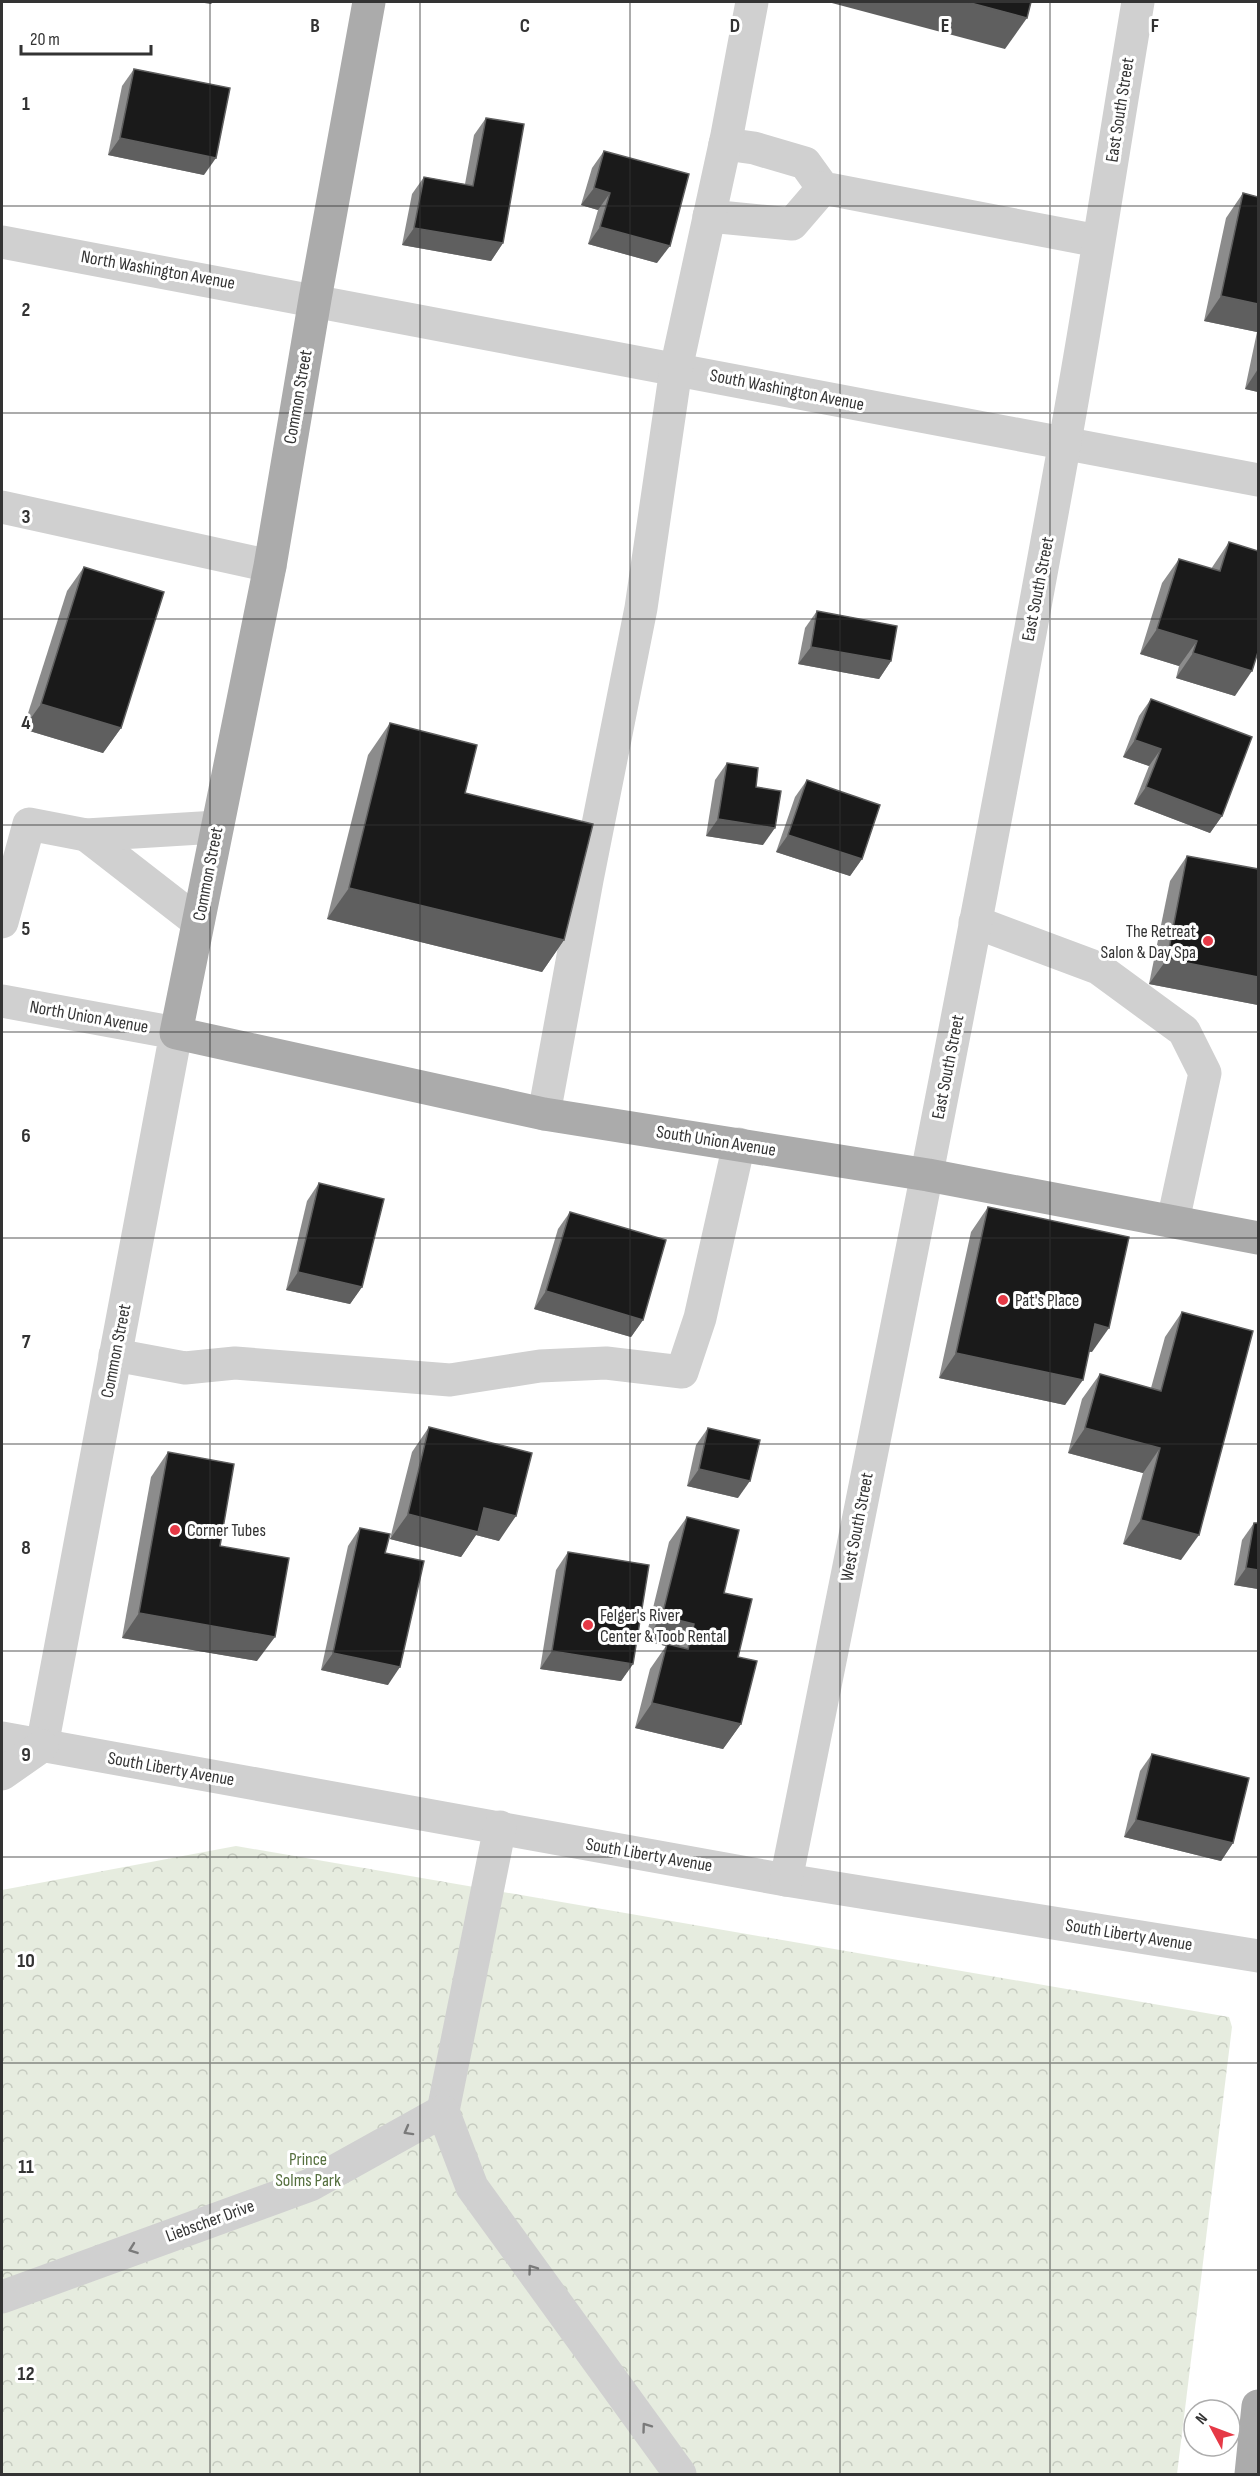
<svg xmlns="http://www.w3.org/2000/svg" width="1260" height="2476" viewBox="0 0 1260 2476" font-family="'Sofia Sans Condensed',sans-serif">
  <defs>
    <pattern id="forest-crowns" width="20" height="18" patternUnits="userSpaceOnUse" patternTransform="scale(1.5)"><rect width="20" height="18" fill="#e6ecdf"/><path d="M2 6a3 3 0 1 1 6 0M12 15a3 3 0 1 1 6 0" fill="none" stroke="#c6cbc0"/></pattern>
  </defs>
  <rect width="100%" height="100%" fill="#fff"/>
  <path fill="url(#forest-crowns)" d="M236,1846L1229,2017L1232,2027L1177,2474H2V1890Z"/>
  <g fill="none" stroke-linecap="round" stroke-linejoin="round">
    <g stroke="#d0d0d0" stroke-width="33">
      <path d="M725,144L754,148L805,163L823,188L1098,241"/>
      <path d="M709,216L792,224L823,188"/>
      <path d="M2,242L1258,480"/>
      <path d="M2,507L270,566"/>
      <path d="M86,835L198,922"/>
      <path d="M2,922L29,824L86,835L217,827"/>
      <path d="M975,922L1098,968L1184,1031L1205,1073L1173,1221"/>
      <path d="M2,1001L176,1033L42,1746"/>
      <path d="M544,1114L587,880L641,608L676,369L727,135L752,2"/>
      <path d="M115,1355L185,1368L235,1363L450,1380L540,1366L606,1363L682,1372L700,1318L739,1144"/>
      <path d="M2,1738L786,1880L1258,1956"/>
      <path d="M2,1774L42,1746"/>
      <path d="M786,1880C882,1403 978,926 1064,447C1091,299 1113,150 1138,2"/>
      <path d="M443,2111L500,1827"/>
      <path d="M2,2297L310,2185L443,2111L472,2187L680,2474"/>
    </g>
    <g stroke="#ababab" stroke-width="33">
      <path d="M369,2L315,299L270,566L176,1033L544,1114L928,1175L1258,1238"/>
      <path d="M1251,2474L1258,2406"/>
    </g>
  </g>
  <g fill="#8c8c8c">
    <path d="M134,69L204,175L108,155L122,86Z"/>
    <path d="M486,118L503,243L491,261L402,245L412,194L424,177L465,184L474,135Z"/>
    <path d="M604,151L657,263L588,244L598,210L581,205L592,168Z"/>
    <path d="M1243,193L1258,197V392L1245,389L1257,332L1204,321L1226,218Z"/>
    <path d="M1229,542L1235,696L1176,678L1179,666L1140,654L1162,583L1179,559L1211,569Z"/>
    <path d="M84,567L121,728L103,753L23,729L67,591Z"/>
    <path d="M817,611L891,661L879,679L798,664L805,628Z"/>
    <path d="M1151,699L1222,816L1210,833L1134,804L1149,766L1123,757L1139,716Z"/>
    <path d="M390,723L465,793L564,940L542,972L327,919L368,755Z"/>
    <path d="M727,763L756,787L763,845L706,836L715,780Z"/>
    <path d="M807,780L862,859L850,876L776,852L795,797Z"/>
    <path d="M1187,856L1258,869V1005L1149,984L1170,881Z"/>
    <path d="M319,1183L362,1287L350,1304L286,1290L307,1201Z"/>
    <path d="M988,1207L1092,1352H1089L1065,1405L939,1378L971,1232Z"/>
    <path d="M570,1212L643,1320L631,1337L534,1309L558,1229Z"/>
    <path d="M1182,1312L1181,1560L1123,1544L1143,1473L1068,1453L1082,1399L1100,1374L1151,1388L1165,1337Z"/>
    <path d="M429,1427L499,1541L476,1535L461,1557L390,1539L412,1452Z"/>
    <path d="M708,1428L738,1498L687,1486L696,1445Z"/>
    <path d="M168,1452L220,1546L257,1661L122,1638L151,1477Z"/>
    <path d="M687,1517L724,1593L738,1657L741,1724L723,1749L635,1728L650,1669L666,1646L645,1641L669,1542Z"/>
    <path d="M1254,1523L1258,1589L1234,1585L1242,1540Z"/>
    <path d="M360,1528L385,1553L388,1685L321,1670L348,1546Z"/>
    <path d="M568,1552L633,1664L621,1681L540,1669L556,1570Z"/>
    <path d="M1152,1754L1233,1843L1221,1861L1124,1837L1140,1771Z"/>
  </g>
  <g fill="#5f5f5f">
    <path d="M198,2H213L211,4Z"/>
    <path d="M828,2H967L1027,18L1005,49Z"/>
    <path d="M120,138L216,158L204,175L108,155Z"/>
    <path d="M594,188L610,193L598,210L581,205Z"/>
    <path d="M600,227L670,246L657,263L588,244Z"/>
    <path d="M414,228L503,243L491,261L402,245Z"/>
    <path d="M1221,296L1258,304V330L1257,332L1204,321Z"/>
    <path d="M1258,369V392L1245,389Z"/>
    <path d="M1157,629L1197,641L1179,666L1140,654Z"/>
    <path d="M811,647L891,661L879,679L798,664Z"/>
    <path d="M1193,653L1252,671L1235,696L1176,678Z"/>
    <path d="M41,704L121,728L103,753L23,729Z"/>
    <path d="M1135,740L1161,749L1149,766L1123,757Z"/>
    <path d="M1146,787L1222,816L1210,833L1134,804Z"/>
    <path d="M718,819L775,828L763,845L706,836Z"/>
    <path d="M788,835L862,859L850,876L776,852Z"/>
    <path d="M349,888L564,940L542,972L327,919Z"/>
    <path d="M1167,959L1258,977V1005L1149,984Z"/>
    <path d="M298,1272L362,1287L350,1304L286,1290Z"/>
    <path d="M546,1291L643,1320L631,1337L534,1309Z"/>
    <path d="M1095,1324L1109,1328L1092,1352L1077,1349Z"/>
    <path d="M956,1353L1083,1380L1065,1405L939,1378Z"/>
    <path d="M1085,1428L1160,1448L1143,1473L1068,1453Z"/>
    <path d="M699,1469L750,1481L738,1498L687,1486Z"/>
    <path d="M484,1508L516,1516L499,1541L476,1535L461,1557L390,1539L408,1514Z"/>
    <path d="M1141,1520L1199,1535L1181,1560L1123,1544Z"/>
    <path d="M1246,1568L1258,1570V1589L1234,1585Z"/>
    <path d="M139,1613L275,1637L257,1661L122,1638Z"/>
    <path d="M662,1616L694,1624L677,1649L667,1644L666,1646L645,1641Z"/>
    <path d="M552,1651L633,1664L621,1681L540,1669Z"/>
    <path d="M333,1653L400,1667L388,1685L321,1670Z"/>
    <path d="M652,1703L741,1724L723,1749L635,1728Z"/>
    <path d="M1136,1820L1233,1843L1221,1861L1124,1837Z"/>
  </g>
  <g fill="#1a1a1a" stroke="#5f5f5f" stroke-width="1.5">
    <path d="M967,2H1031L1027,18Z"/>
    <path d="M134,69L230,88L216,158L120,138Z"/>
    <path d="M486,118L524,124L503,243L414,228L424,177L473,186Z"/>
    <path d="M604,151L689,174L670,246L600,227L610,193L594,188Z"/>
    <path d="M1243,193L1258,197V304L1221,296Z"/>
    <path d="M1229,542L1258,551V652L1252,671L1193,653L1197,641L1157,629L1179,559L1220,571Z"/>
    <path d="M84,567L164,592L121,728L41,704Z"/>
    <path d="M817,611L897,626L891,661L811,647Z"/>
    <path d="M1151,699L1252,737L1222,816L1146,787L1161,749L1135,740Z"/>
    <path d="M390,723L477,745L465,793L593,824L564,940L349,888Z"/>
    <path d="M727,763L758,768L756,787L781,791L775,828L718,819Z"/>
    <path d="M807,780L880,805L862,859L788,835Z"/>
    <path d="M1187,856L1258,869V977L1167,959Z"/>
    <path d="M319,1183L384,1199L362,1287L298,1272Z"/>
    <path d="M988,1207L1129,1237L1109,1328L1095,1324L1083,1380L956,1353Z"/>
    <path d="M570,1212L666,1240L643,1320L546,1291Z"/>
    <path d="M1182,1312L1253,1331L1199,1535L1141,1520L1160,1448L1085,1428L1100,1374L1161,1391Z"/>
    <path d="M429,1427L532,1453L516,1516L484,1508L478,1532L408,1514Z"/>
    <path d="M708,1428L760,1440L750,1481L699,1469Z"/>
    <path d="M168,1452L234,1464L220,1546L289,1558L275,1637L139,1613Z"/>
    <path d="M687,1517L739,1530L724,1593L752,1599L738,1657L757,1661L741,1724L652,1703L667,1644L688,1649L694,1624L662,1616Z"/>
    <path d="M1254,1523H1258V1570L1246,1568Z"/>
    <path d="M360,1528L390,1534L385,1553L424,1561L400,1667L333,1653Z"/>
    <path d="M568,1552L649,1565L633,1664L552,1651Z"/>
    <path d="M1152,1754L1249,1778L1233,1843L1136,1820Z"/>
  </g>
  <defs><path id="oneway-chevron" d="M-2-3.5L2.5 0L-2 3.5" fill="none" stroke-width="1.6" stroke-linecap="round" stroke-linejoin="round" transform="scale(1.5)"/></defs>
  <g stroke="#7a7a7a">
    <use href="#oneway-chevron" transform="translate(408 2131) rotate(151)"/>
    <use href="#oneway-chevron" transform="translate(133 2249) rotate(160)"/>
    <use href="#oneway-chevron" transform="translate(532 2269) rotate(-126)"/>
    <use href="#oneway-chevron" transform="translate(646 2427) rotate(-126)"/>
  </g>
  <path fill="none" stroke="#333" stroke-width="1.5" stroke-opacity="0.55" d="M210,2V2474M420,2V2474M630,2V2474M840,2V2474M1050,2V2474M2,206H1258M2,413H1258M2,619H1258M2,825H1258M2,1032H1258M2,1238H1258M2,1444H1258M2,1651H1258M2,1857H1258M2,2063H1258M2,2270H1258"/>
  <g fill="#e63946" stroke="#fff" stroke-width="2">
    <circle cx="1208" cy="941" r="6"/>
    <circle cx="1003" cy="1300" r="6"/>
    <circle cx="175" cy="1530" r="6"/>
    <circle cx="588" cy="1625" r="6"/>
  </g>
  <g text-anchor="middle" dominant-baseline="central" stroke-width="6" stroke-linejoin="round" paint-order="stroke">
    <g font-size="18" fill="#333" stroke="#fff">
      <text transform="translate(1120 110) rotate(-81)">East South Street</text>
      <text transform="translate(158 270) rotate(10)">North Washington Avenue</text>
      <text transform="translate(787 390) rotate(11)">South Washington Avenue</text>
      <text transform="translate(298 397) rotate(-80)">Common Street</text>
      <text transform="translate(1038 589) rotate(-79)">East South Street</text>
      <text transform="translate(208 874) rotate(-79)">Common Street</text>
      <text transform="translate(89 1017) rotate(10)">North Union Avenue</text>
      <text transform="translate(948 1067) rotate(-79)">East South Street</text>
      <text transform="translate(716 1141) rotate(9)">South Union Avenue</text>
      <text transform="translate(116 1351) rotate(-79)">Common Street</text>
      <text transform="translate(857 1527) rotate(-79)">West South Street</text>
      <text transform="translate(171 1769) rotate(10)">South Liberty Avenue</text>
      <text transform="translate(649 1855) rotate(10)">South Liberty Avenue</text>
      <text transform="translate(1129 1935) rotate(9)">South Liberty Avenue</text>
      <text transform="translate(210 2221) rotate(-20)">Liebscher Drive</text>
    </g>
    <g font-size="18" fill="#333" stroke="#fff" text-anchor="start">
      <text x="1196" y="931" text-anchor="end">The Retreat<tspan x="1196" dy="21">Salon &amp; Day Spa</tspan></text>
      <text x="1015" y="1300">Pat's Place</text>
      <text x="187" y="1530">Corner Tubes</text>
      <text x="600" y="1615">Felger's River<tspan x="600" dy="21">Center &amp; Toob Rental</tspan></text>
    </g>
    <g font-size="18" fill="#56703f" stroke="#fff">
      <text x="308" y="2159">Prince<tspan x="308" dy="21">Solms Park</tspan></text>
    </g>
  </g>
  <g font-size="20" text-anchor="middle" font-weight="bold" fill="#333" stroke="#fff" stroke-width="6" stroke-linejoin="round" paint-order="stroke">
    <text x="315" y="32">B</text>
    <text x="525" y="32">C</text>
    <text x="735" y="32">D</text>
    <text x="945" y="32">E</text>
    <text x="1155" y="32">F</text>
    <text x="26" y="110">1</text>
    <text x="26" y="316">2</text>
    <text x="26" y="523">3</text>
    <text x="26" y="729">4</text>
    <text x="26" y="935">5</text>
    <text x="26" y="1142">6</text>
    <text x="26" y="1348">7</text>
    <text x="26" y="1554">8</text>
    <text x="26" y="1761">9</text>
    <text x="26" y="1967">10</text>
    <text x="26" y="2173">11</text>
    <text x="26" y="2380">12</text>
  </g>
  <rect width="1260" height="2476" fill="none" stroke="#333333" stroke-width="6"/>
  <g transform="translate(1212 2428) rotate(311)"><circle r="28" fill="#ffffff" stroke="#adadad" stroke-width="1.5"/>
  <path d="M0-4.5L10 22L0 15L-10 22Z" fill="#e63946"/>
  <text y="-9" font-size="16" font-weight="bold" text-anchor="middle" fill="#333333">N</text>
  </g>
  <path d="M21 45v9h130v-9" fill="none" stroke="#333333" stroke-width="3"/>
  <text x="30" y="45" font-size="18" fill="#333333" stroke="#ffffff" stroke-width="4.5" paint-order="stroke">20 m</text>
</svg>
